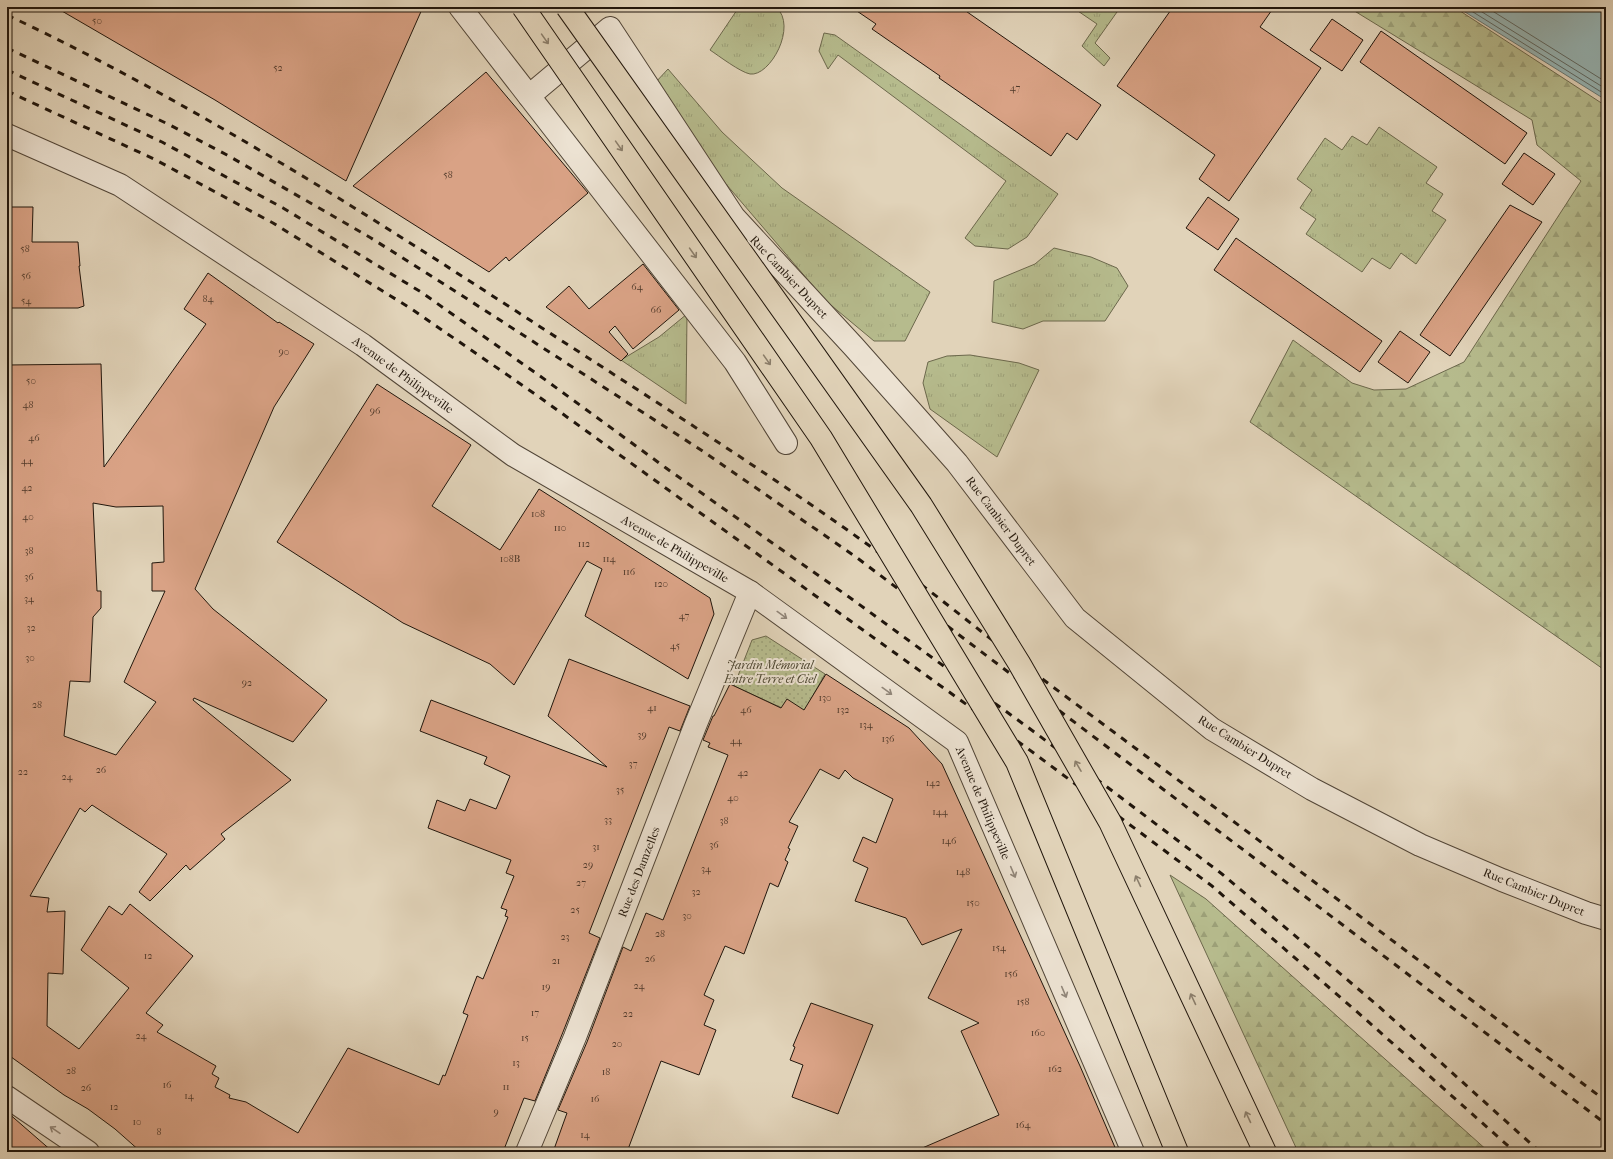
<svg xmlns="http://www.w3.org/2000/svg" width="1613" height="1159" viewBox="0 0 1613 1159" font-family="'IM FELL French Canon',serif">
  <defs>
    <pattern id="grass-tufts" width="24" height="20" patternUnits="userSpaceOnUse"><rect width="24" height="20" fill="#b6bb8d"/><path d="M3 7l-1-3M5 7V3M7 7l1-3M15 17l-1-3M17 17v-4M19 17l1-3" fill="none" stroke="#9ca078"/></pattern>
    <pattern id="forest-firs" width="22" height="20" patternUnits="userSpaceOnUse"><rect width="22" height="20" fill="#b6bb8d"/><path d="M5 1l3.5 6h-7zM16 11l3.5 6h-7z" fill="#9ca078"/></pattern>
    <pattern id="garden-dots" width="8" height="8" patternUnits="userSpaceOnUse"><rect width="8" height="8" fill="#b6bb8d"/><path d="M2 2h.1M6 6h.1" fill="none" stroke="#9ca078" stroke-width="1.8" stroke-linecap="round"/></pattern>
  </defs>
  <rect width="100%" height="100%" fill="#e1d3b9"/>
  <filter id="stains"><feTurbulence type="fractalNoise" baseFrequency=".005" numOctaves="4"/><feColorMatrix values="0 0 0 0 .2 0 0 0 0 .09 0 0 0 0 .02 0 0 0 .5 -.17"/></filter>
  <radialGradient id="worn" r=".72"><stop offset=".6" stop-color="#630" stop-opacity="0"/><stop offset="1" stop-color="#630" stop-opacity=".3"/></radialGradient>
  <g fill="url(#grass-tufts)" stroke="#6c684c">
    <path d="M739,7H776C798,26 770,77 750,74C740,72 719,56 710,50Z"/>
    <path d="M1072,7H1110L1117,12L1095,43L1110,58L1104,66L1082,46L1097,24Z"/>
    <path d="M824,33L835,35L1058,194L1027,237L1008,249L975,246L965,238L1006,181L838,55L828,69L819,51Z"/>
    <path d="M668,69L722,132L782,188L930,292L905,341H874L826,301L720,177L655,83Z"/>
    <path d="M1379,127L1437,167L1426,183L1443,194L1432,211L1446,220L1416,264L1401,253L1390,269L1372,258L1362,272L1306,234L1316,219L1300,208L1312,190L1297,179L1325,138L1342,150L1352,136L1367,145Z"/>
    <path d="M1054,248L1091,257L1117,268L1128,286L1105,321H1043L1023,329L992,322L994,281L1035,264Z"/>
    <path d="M687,314L686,404L621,360L659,337Z"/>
    <path d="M970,355L1019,363L1039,370L997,457L930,409L923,383L928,362L947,356Z"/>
  </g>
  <g fill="url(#forest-firs)" stroke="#6c684c">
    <path d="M1348,7H1454L1606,106V671L1250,422L1293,340L1352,383L1374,390L1406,389L1464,362L1581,181L1537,145L1532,120Z"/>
    <path d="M1170,875L1206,899L1489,1152H1298Z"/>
  </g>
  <path fill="url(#garden-dots)" stroke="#6c684c" d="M766,636L825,674L792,733L782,708L734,686L752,640Z"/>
  <path fill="#96b6b7" stroke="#677673" d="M1457,7H1606V100Z"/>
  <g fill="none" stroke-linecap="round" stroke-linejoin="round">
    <g stroke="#5c6662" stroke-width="1">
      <path d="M1465,7L1606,95"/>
      <path d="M1474,7L1606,89"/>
      <path d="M1486,7L1606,82"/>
    </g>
  </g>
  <g fill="#d9a285" stroke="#21160c" fill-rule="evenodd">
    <path d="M55,7H423L346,181L215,100Z"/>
    <path d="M851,7H960L1101,105L1077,140L1067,133L1051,156L939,78L940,76L872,29L876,24Z"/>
    <path d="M1173,7H1274L1260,27L1321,68L1229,201L1199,179L1215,155L1117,86Z"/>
    <path d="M1332,19L1363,40L1342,71L1310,50Z"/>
    <path d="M1381,31L1527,133L1505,164L1360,62Z"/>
    <path d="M486,72L588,193L509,261L506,257L489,272L353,186Z"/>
    <path d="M1524,153L1555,174L1533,205L1502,184Z"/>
    <path d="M1208,197L1239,219L1218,250L1186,228Z"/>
    <path d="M1510,205L1542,222L1450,356L1420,335Z"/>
    <path d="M7,207H33L32,242H78L80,266H79L84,306L78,308H7Z"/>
    <path d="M1236,238L1382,341L1360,372L1214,270Z"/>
    <path d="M643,264L679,310L633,349L615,326L609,332L628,354L621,361L546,307L569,286L589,309Z"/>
    <path d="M208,273L278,323L279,322L314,344L274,407L195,589L213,609L327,700L293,742L194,698L193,700L291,780L221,834L225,839L190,870L186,865L150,901L139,892L167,854L92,805L85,812L80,808L30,896L49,898L47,912L65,911L63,974L48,973L47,1026L79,1049L129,988L81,950L109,906L122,915L130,904L193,956L146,1013L163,1025L157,1032L216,1066L212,1074L219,1078L215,1087L230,1095L229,1098L246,1102L298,1133L348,1048L439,1085L443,1075L445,1076L468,1015L463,1013L477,976L483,979L508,917L505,916L507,910L501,908L514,876L506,873L511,860L428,828L437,800L465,811L470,799L496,809L510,776L484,764L487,757L420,731L431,700L607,767L548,716L569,659L690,706L680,731L669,727L589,933L600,938L563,1032L535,1101L524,1098L503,1152H141L115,1129L88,1109L64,1095L7,1054V667L9,646L7,540V365L101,364L104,467L206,324L184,309ZM93,503L116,507L163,506L164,562L152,563V591H165L124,682L156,702L116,755L64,736L70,681L90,682L93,617L101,608V591H97Z"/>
    <path d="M1400,331L1430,352L1408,383L1378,362Z"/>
    <path d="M377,384L471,445L432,506L500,550L539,489L710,598L714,614L688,679L585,616L602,569L587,561L514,685L490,664L403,623L277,542Z"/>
    <path d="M826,674L909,728L942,764L1080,1066L1117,1152H913L999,1115L961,1031L979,1023L928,998L962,929L922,945L906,918L855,901L868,868L853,861L863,837L876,843L893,799L853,778L845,770L839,779L820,769L789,822L798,826L788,848L790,849L785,860L788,862L778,887L770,883L744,954L725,946L704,995L714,1000L704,1025L716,1030L699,1075L661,1061L627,1152H553L567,1113L558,1110L587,1042L623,947L631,951L646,913L663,920L728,755L708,747L710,743L703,740L713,716H714L730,684L781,708L787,699L804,710Z"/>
    <path d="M811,1003L873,1025L838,1114L792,1097L803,1065L790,1060L795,1047L793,1046Z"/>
    <path d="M7,1112L53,1152H7Z"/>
  </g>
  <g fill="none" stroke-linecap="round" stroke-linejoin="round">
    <defs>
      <g id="minor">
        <path d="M460,7L735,362L786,443"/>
        <path d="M529,96L610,28L734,217L854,347L957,463L1075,618L1212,729L1312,789L1420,845L1502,880L1586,913L1606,919"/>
        <path d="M7,135L120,185L363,345L513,455L750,592L957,742L1133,1152"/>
        <path d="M7,1097L88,1152"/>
        <path d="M527,1152L575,1037L695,726L750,592"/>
      </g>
    </defs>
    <use href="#minor" stroke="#514537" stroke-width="24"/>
    <use href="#minor" stroke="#ece2d2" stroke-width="22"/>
    <g stroke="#21160c" stroke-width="3" stroke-dasharray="7 7" stroke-linecap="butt">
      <path d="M7,15C186,99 354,206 519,313C634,388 749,460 860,539C926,586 988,638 1053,687C1238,824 1422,963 1606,1101"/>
      <path d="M7,48L170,125L227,155L293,193L371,238L458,293L701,450L856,557L1606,1124"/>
      <path d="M7,70L162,142L283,208L421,292L547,381L666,468L849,597L1037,734L1222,874L1376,1004L1540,1152"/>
      <path d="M7,91L154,159L273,223L410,308L535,394L1027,748L1212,886L1363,1017L1515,1152"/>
    </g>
    <defs>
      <g id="major-bridge">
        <path d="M523,7L821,438L1017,762L1177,1152"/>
        <path d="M567,7L921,505L1019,663L1110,822L1265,1152"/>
      </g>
    </defs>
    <use href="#major-bridge" stroke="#21160c" stroke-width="24" stroke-linecap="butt"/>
    <use href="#major-bridge" stroke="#e1d3b9" stroke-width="22"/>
  </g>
  <defs><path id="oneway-shaft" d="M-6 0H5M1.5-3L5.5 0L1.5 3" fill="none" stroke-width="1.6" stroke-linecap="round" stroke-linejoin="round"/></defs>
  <g stroke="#8b7e6b">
    <use href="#oneway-shaft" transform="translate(545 39) rotate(55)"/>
    <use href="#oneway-shaft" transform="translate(619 146) rotate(55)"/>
    <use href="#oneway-shaft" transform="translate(693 253) rotate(55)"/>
    <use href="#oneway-shaft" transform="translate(767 360) rotate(55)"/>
    <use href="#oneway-shaft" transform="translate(1078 766) rotate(-120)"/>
    <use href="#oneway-shaft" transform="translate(1138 881) rotate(-115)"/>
    <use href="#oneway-shaft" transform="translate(1193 999) rotate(-115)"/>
    <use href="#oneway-shaft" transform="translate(1248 1117) rotate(-115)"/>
  </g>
  <g stroke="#918679">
    <use href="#oneway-shaft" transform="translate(782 615) rotate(36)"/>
    <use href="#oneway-shaft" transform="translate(887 691) rotate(36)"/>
    <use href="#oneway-shaft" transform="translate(1013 872) rotate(67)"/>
    <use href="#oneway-shaft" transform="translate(1064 992) rotate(67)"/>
    <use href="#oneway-shaft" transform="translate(55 1130) rotate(-146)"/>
  </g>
  <g text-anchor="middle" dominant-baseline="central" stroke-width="4" stroke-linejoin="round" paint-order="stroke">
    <g font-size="10" fill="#4f392a">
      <text x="97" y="21">50</text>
      <text x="278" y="68">52</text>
      <text x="1015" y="88">47</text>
      <text x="448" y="175">58</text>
      <text x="25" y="249">58</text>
      <text x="26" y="276">56</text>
      <text x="637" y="287">64</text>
      <text x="208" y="299">84</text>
      <text x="26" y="301">54</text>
      <text x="656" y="310">66</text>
      <text x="284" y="352">90</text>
      <text x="31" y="381">50</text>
      <text x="28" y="405">48</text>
      <text x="375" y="411">96</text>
      <text x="34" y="438">46</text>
      <text x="27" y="461">44</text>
      <text x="27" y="488">42</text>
      <text x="538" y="514">108</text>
      <text x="28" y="517">40</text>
      <text x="560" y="528">110</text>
      <text x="584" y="544">112</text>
      <text x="29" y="551">38</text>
      <text x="510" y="559">108B</text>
      <text x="609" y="559">114</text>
      <text x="629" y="572">116</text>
      <text x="29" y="577">36</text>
      <text x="661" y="584">120</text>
      <text x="29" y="599">34</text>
      <text x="684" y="616">47</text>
      <text x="31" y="628">32</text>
      <text x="675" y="646">45</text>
      <text x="30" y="658">30</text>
      <text x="247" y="683">92</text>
      <text x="825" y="698">130</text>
      <text x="37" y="705">28</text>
      <text x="652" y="708">41</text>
      <text x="746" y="710">46</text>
      <text x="843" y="710">132</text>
      <text x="866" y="725">134</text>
      <text x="642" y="735">39</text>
      <text x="888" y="739">136</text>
      <text x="736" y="741">44</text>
      <text x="633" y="764">37</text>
      <text x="101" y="770">26</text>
      <text x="23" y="772">22</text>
      <text x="743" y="773">42</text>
      <text x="67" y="777">24</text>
      <text x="933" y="783">142</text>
      <text x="620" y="790">35</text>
      <text x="733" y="798">40</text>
      <text x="940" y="812">144</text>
      <text x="608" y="820">33</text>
      <text x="724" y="821">38</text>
      <text x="949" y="841">146</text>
      <text x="714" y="845">36</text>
      <text x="596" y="847">31</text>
      <text x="588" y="865">29</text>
      <text x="706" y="869">34</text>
      <text x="963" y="872">148</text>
      <text x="581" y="883">27</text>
      <text x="696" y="892">32</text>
      <text x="973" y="903">150</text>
      <text x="575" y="910">25</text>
      <text x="687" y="916">30</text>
      <text x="660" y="934">28</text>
      <text x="565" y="937">23</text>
      <text x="999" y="948">154</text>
      <text x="148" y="956">12</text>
      <text x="650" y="959">26</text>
      <text x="556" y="961">21</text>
      <text x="1011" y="974">156</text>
      <text x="639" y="986">24</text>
      <text x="546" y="987">19</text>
      <text x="1023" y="1002">158</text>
      <text x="535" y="1013">17</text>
      <text x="628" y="1014">22</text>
      <text x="1038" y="1033">160</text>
      <text x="141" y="1036">24</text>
      <text x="525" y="1038">15</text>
      <text x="617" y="1044">20</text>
      <text x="516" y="1063">13</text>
      <text x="1055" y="1069">162</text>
      <text x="71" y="1071">28</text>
      <text x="606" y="1072">18</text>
      <text x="167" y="1085">16</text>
      <text x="506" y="1087">11</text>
      <text x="86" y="1088">26</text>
      <text x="189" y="1096">14</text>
      <text x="595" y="1099">16</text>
      <text x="114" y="1107">12</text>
      <text x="496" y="1112">9</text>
      <text x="137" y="1122">10</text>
      <text x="1023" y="1125">164</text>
      <text x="159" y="1132">8</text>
      <text x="585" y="1135">14</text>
    </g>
    <g font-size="12" fill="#21160c" stroke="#ece2d2">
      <text transform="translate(789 277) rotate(47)">Rue Cambier Dupret</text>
      <text transform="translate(403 375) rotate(36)">Avenue de Philippeville</text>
      <text transform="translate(1001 521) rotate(53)">Rue Cambier Dupret</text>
      <text transform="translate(675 549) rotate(30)">Avenue de Philippeville</text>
      <text transform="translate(1245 747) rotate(32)">Rue Cambier Dupret</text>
      <text transform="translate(983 803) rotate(67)">Avenue de Philippeville</text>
      <text transform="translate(639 872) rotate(-69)">Rue des Damzelles</text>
      <text transform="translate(1534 892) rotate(22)">Rue Cambier Dupret</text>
    </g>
    <g font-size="12" font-style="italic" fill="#4e4833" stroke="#ece2d2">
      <text x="770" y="665">Jardin Mémorial<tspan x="770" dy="14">Entre Terre et Ciel</tspan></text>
    </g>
  </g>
  <rect width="1613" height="1159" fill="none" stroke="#e1d3b9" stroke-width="24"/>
  <rect x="8" y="8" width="1597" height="1143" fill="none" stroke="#21160c" stroke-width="2"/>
  <rect x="12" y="12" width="1589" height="1135" fill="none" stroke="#21160c"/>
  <rect width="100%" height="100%" filter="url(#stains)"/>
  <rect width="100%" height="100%" fill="url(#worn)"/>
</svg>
